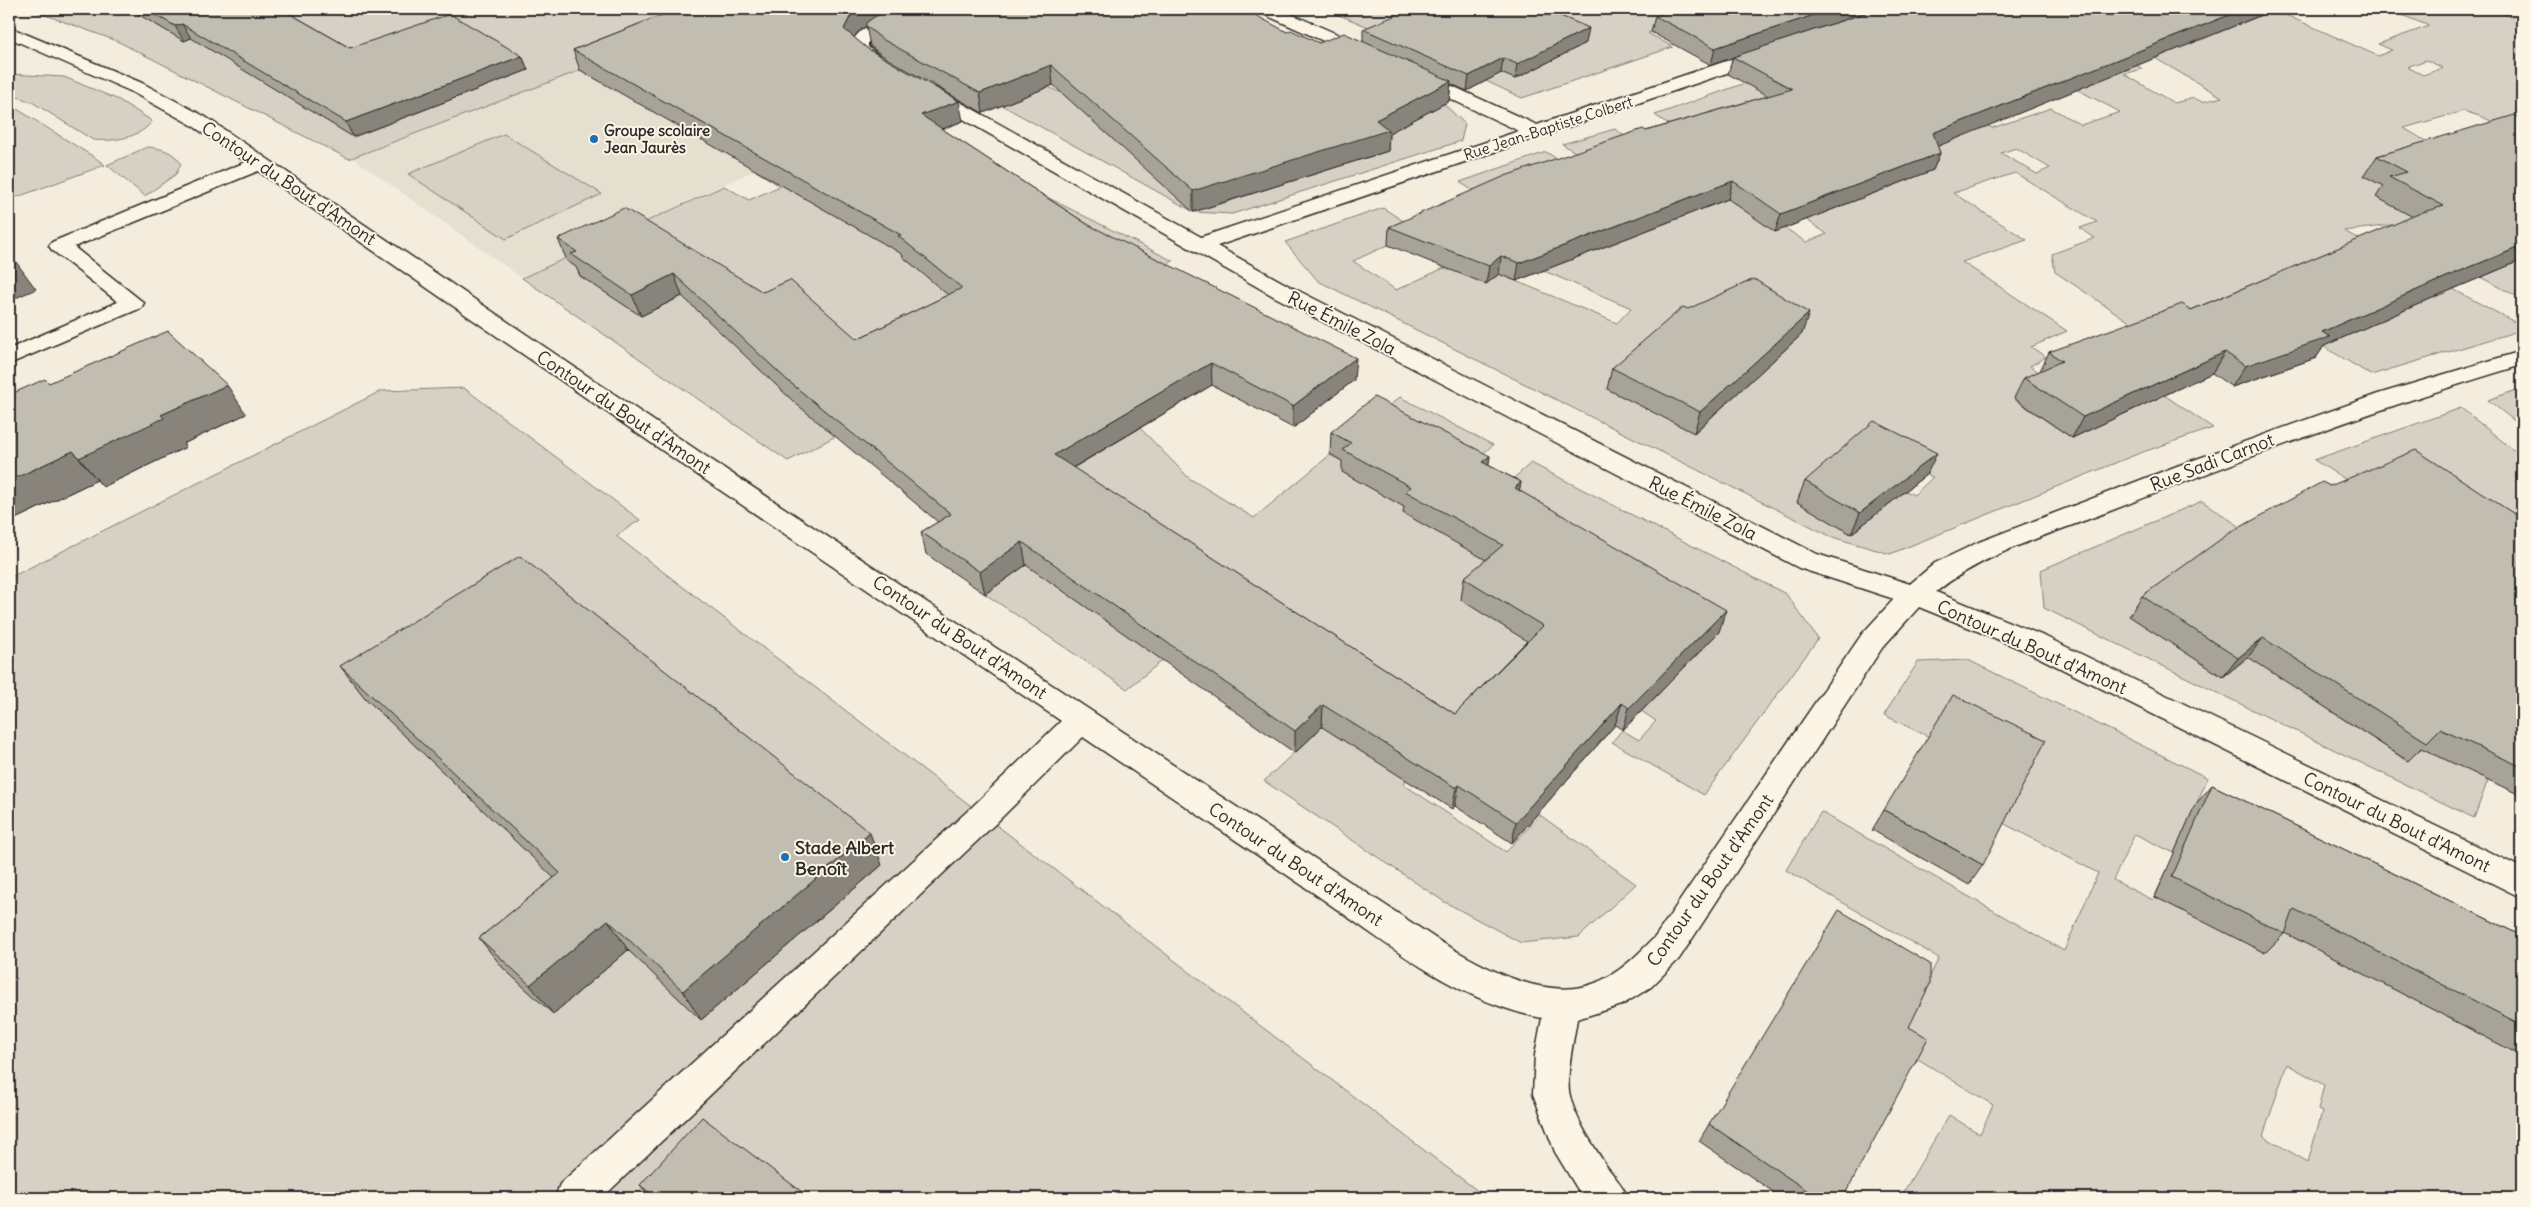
<svg xmlns="http://www.w3.org/2000/svg" width="2531" height="1207" viewBox="0 0 2531 1207" font-family="Delius,sans-serif">
  <rect width="100%" height="100%" fill="#f4edde"/>
  <filter id="ink" filterUnits="userSpaceOnUse"><feTurbulence type="fractalNoise" baseFrequency=".02" numOctaves="2"/><feDisplacementMap in="SourceGraphic" scale="10" xChannelSelector="R" yChannelSelector="G"/><feConvolveMatrix kernelMatrix="1 2 1 2 8 2 1 2 1" color-interpolation-filters="sRGB"/></filter>
  <g filter="url(#ink)">
    <path fill="#e5dfd0" d="M850,9L800,45L768,164L522,278L353,158L726,14Z"/>
    <g fill="#d6d1c4" stroke="#807e78" fill-rule="evenodd">
      <path d="M29,9H720L727,14L349,159L117,41Z"/>
      <path d="M961,9H1070L1105,23L1111,20L1127,29L1140,24L1125,15L1141,9H1233L1444,104L1465,124L1461,141L1232,214L1194,212L897,47V39L904,32ZM986,13L1005,22L985,31L1021,49L1061,32L1101,53L1085,61L1111,74L1065,95L1037,81L1050,75L1010,54L977,68L922,39ZM1229,20L1257,36L1196,59L1193,57L1172,65L1148,51L1127,59L1102,43L1132,32L1155,46ZM1290,50L1363,84H1364L1325,104L1252,69ZM1155,94L1193,129L1196,128L1231,158L1235,157L1272,187L1220,204L1184,173L1168,177L1135,147L1141,145L1131,136L1114,140L1086,114ZM1290,138L1326,156V157L1307,163L1272,144Z"/>
      <path d="M1324,9H1724L1648,33L1673,47L1522,98L1386,34Z"/>
      <path d="M2038,9L2143,69L2124,74L2174,103L2194,98L2202,102L2222,97L2139,49L2237,25L2265,14L2286,15L2378,56L2392,50L2378,44L2429,26L2387,9H2501L2498,12L2522,20V135L2482,117L2464,111L2404,128L2522,199V299L2465,269L2415,222L2344,231L2522,326V330L2371,375L2323,346L2146,333L2055,272L2052,254L2095,238L2080,228L2097,222L2015,173L1953,193L2027,240L1962,262L2067,331L2031,347L2046,357L2030,366L2052,381L2014,399L2072,438L2164,395L2213,428L2140,453L1890,554L1832,537L1318,281L1285,242L1383,208L1419,231L1353,261L1396,290L1444,268L1499,274L1617,323L1631,308L1516,259L1486,200L1460,182L1546,152L1663,224L1683,216L1713,178L1737,205L1757,219L1767,216L1806,242L1827,234L1655,115L1771,74L1925,91L1992,128L2051,108L2081,125L2120,112L1937,16ZM2426,60L2443,68L2423,75L2407,67ZM2016,148L2050,168L2037,174L2001,153ZM2451,289L2323,346L2269,292ZM1865,442L1932,477H1933L1914,495L1906,491Z"/>
      <path d="M9,74L64,77L119,100L152,121C141,138 112,142 93,140L32,102L9,94Z"/>
      <path d="M9,104L97,159L105,165L9,200Z"/>
      <path d="M1615,129L1639,147L1593,163L1562,144Z"/>
      <path d="M504,134L602,194L506,239L408,174Z"/>
      <path d="M147,147C161,148 174,151 181,164L176,174L145,196L107,165Z"/>
      <path d="M767,164L1037,192L1173,261L788,461L522,278L724,186L749,200L780,186L756,171Z"/>
      <path d="M464,388L640,520L616,536L1487,1198H9V578L381,391Z"/>
      <path d="M2522,388V427L2488,400Z"/>
      <path d="M1400,397L1493,445L1470,464L1508,483L1531,463L1786,594L1818,639L1704,795L1612,742L1622,730L1639,740L1656,721L1641,711L1718,632L1580,603L1403,784L1506,852L1540,815L1636,884L1579,937L1521,943L1443,901L1264,781L1354,696L1173,652L1127,689L985,594L1085,522L1041,487L1140,428L1189,478L1254,518L1330,455L1350,465L1408,509L1468,549L1366,425Z"/>
      <path d="M2461,408L2522,457V546L2350,482L2314,460Z"/>
      <path d="M2202,501L2346,598L2510,720L2474,818L2044,608L2041,570ZM2299,690L2457,718L2407,761Z"/>
      <path d="M1968,660L2208,778L2174,853L2135,834L2113,880L2153,900L2166,872L2205,891L2196,917L2264,952L2274,928L2522,1047V1198H1900L1949,1115L1980,1134L1993,1105L1918,1059L1909,1071L1888,1059L1939,958L1786,870L1821,812L2064,951L2098,873L2001,822L1929,737L1884,715L1918,662ZM2287,1064L2324,1085L2318,1110L2322,1112L2308,1162L2263,1136Z"/>
    </g>
    <g fill="none" stroke-linecap="round" stroke-linejoin="round">
      <defs>
        <g id="minor">
          <path d="M908,9H930L928,13L877,35L868,42V47L892,66L889,70H877L853,53L850,49C854,25 889,17 908,9Z"/>
          <path d="M1259,9H1280L1371,49L1374,53L1371,57H1359L1261,13Z"/>
          <path d="M9,27L142,83L204,116L707,457L1441,942C1485,968 1550,1006 1602,980C1623,970 1639,953 1655,937L1862,634L1894,599L1799,568L1275,297L923,96L920,92L923,88H935L1201,237L1519,131L1410,80L1407,76L1410,72H1422L1537,125L1759,50H1771L1774,54L1771,58L1217,246L1291,287L1817,554L1910,584L1935,563L1979,542L2177,466L2378,394L2522,351V365C2382,406 2246,458 2110,511C2052,534 1985,552 1936,592L2046,637L2522,868V898L2026,651L1919,607L1882,648L1679,959L1651,987L1622,1005L1577,1019C1574,1039 1565,1078 1570,1096C1576,1120 1590,1140 1603,1161C1611,1174 1623,1184 1628,1198H1583L1555,1152L1533,1094L1535,1055L1542,1018C1458,1002 1387,944 1318,896C1240,843 1161,790 1083,737L995,824L602,1198H555L560,1184L973,806L1061,721L689,469L258,171L74,247L144,303L141,308L9,364V349L118,302L52,250L49,246L52,242L246,162L190,124L130,91L9,38Z"/>
        </g>
      </defs>
      <use href="#minor" stroke="#2b2b2b" stroke-width="3"/>
      <use href="#minor" fill="#fcf5e5" fill-rule="evenodd"/>
    </g>
    <g fill="#a7a398" stroke="#2b2b2b">
      <path d="M129,9H282L350,48L522,56L528,70L353,137L191,38L184,41Z"/>
      <path d="M677,9L1287,32L1319,43L1363,41V29L1586,43L1515,79L1501,73L1467,91L1451,84L1449,101L1389,133L1388,151L1193,212L1053,85L983,113L886,58L870,46L866,26L857,33L854,38L868,49L963,121L942,129L1087,224L1354,380L1293,428L1212,385L1073,468L1455,714L1527,641L1461,600L1464,578L1486,560L1403,513L1404,507L1342,472V461L1330,454L1331,432L1490,456L1488,465L1521,482L1519,490L1719,632L1623,730L1615,725L1512,843L1455,806L1452,809L1322,727L1295,753L1026,565L985,594L926,554L921,532L938,522L794,402L682,296L641,316L580,276L576,267L567,261L558,239L763,292L857,339L948,295L903,257L902,254L580,70L573,50Z"/>
      <path d="M1876,9L1734,57L1877,9H2263L2259,16L1937,146L1940,153L1933,170L1775,232L1728,199L1516,281L1499,274L1486,284L1388,245L1389,227L1646,131L1768,96L1728,74L1733,57L1711,65L1651,32L1655,16Z"/>
      <path d="M2522,115V260L2439,295L2324,346L2316,358L2232,387L2212,373L2072,438L2014,398L2024,378L2040,371L2049,352L2191,310L2413,217L2376,197L2383,186L2364,176L2377,156Z"/>
      <path d="M1688,309L1802,334L1694,433L1607,389L1612,368Z"/>
      <path d="M49,383L246,414L183,444L186,447L103,487L97,480L9,522V395Z"/>
      <path d="M1927,474L1851,534L1797,502L1805,481Z"/>
      <path d="M2330,486L2522,519V796L2421,748L2408,761L2248,657L2223,677L2129,616L2142,596Z"/>
      <path d="M340,666L882,865L701,1020L628,950L553,1014L503,968L479,938L554,878L365,698Z"/>
      <path d="M2212,785L2522,936V1056L2285,933L2265,953L2155,897L2195,805Z"/>
      <path d="M1884,810L1983,865L1969,885L1872,830Z"/>
      <path d="M1909,1027L1843,1198H1782L1699,1141L1709,1124Z"/>
      <path d="M640,1185L810,1198H651Z"/>
    </g>
    <g fill="#88847c" stroke="#2b2b2b">
      <path d="M859,9H904L873,21L857,33L848,48L844,29L852,13Z"/>
      <path d="M1832,9H1876L1711,65L1715,48Z"/>
      <path d="M2244,9H2263L2259,16L1926,151L1933,133Z"/>
      <path d="M182,24L191,38L184,41L175,26Z"/>
      <path d="M1589,28L1586,43L1515,79L1517,64Z"/>
      <path d="M522,56L528,70L353,137L346,122Z"/>
      <path d="M1503,58L1501,73L1467,91L1469,76Z"/>
      <path d="M1051,65L1053,85L983,113L980,93Z"/>
      <path d="M1451,81L1449,101L1389,133L1388,151L1193,212V191L1376,120Z"/>
      <path d="M959,101L963,121L925,136L921,115Z"/>
      <path d="M1940,153L1933,170L1775,232L1781,214Z"/>
      <path d="M1733,181L1728,199L1516,281L1519,263Z"/>
      <path d="M2522,246V260L2439,295L2324,346L2316,358L2232,387L2245,366L2453,274Z"/>
      <path d="M1501,256L1499,274L1486,284L1489,266Z"/>
      <path d="M16,262L36,289L9,301V265Z"/>
      <path d="M674,274L682,296L641,316L632,295Z"/>
      <path d="M1809,313L1802,334L1694,433L1700,412Z"/>
      <path d="M2225,352L2212,373L2072,438L2083,417Z"/>
      <path d="M1356,358L1354,380L1293,428V406Z"/>
      <path d="M1211,363L1212,385L1057,477L1054,455Z"/>
      <path d="M227,385L246,414L183,444L186,447L103,487L79,458L161,415Z"/>
      <path d="M73,451L97,480L9,522V481Z"/>
      <path d="M1937,453L1927,474L1851,534L1860,513Z"/>
      <path d="M1490,456L1487,478L1482,462Z"/>
      <path d="M1521,482L1517,504L1515,488Z"/>
      <path d="M1022,542L1026,565L985,594L980,572Z"/>
      <path d="M1726,610L1719,632L1623,730L1629,708Z"/>
      <path d="M2263,638L2248,657L2223,677L2238,658Z"/>
      <path d="M2522,691V702L2516,693Z"/>
      <path d="M1622,703L1615,725L1512,843L1516,822Z"/>
      <path d="M1323,705L1322,727L1295,753V731Z"/>
      <path d="M1459,785L1455,806L1452,809L1456,788Z"/>
      <path d="M870,833L882,865L701,1020L683,991Z"/>
      <path d="M608,920L628,950L553,1014L530,985Z"/>
    </g>
    <g fill="#c2bdb1" stroke="#2b2b2b">
      <path d="M145,9H282L350,48L450,14L522,56L346,122L182,24L175,26Z"/>
      <path d="M677,9H859L852,13L844,29L868,49L959,101L921,115L1087,224L1356,358L1293,406L1211,363L1054,455L1455,714L1543,626L1464,578L1503,545L1405,491L1411,487L1343,450L1351,443L1331,432L1374,397L1490,456L1482,462L1521,482L1515,488L1726,610L1629,708L1622,703L1516,822L1459,785L1456,788L1323,705L1295,731L1022,542L980,572L921,532L951,514L787,380L674,274L632,295L571,254L577,252L558,239L624,208L763,292L790,280L857,339L962,288L898,236L901,235L573,50Z"/>
      <path d="M893,9H1244L1287,32L1291,30L1319,43L1344,33L1451,81L1376,120L1389,130L1193,191L1051,65L980,93L882,39L866,26V23L874,17Z"/>
      <path d="M1411,9H1544L1589,28L1517,64L1503,58L1469,76L1363,29Z"/>
      <path d="M1677,9H1832L1715,48L1655,16Z"/>
      <path d="M1877,9H2244L1933,133L1940,153L1781,214L1733,181L1519,263L1501,256L1489,266L1389,227L1505,176L1643,129L1646,131L1792,89L1733,57Z"/>
      <path d="M2518,114L2522,115V246L2453,274L2322,332L2330,337L2245,366L2225,352L2083,417L2024,378L2062,361L2049,352L2182,304L2191,310L2423,212L2444,206L2389,177L2407,172L2377,156Z"/>
      <path d="M9,255L16,262L9,265Z"/>
      <path d="M1754,279L1809,313L1700,412L1612,368L1683,307L1688,309Z"/>
      <path d="M168,331L227,385L161,415L164,418L79,458L73,451L9,481V395L45,379L49,383Z"/>
      <path d="M1874,421L1937,453L1860,513L1805,481Z"/>
      <path d="M2416,450L2522,519V691L2516,693L2522,696V767L2440,729L2427,742L2263,638L2238,658L2142,596L2228,534L2322,482L2330,486Z"/>
      <path d="M520,556L870,833L683,991L608,920L530,985L479,938L560,873L340,666Z"/>
      <path d="M1953,695L2046,740L1983,865L1884,810Z"/>
      <path d="M2212,785L2522,936V1025L2294,909L2285,934L2172,877Z"/>
      <path d="M1839,910L1930,964V984L1909,1027L1928,1038L1843,1198H1818L1709,1124Z"/>
      <path d="M702,1117L810,1198H656L640,1185Z"/>
    </g>
  </g>
  <g fill="#1f6fb2" stroke="#fcf5e5" stroke-width="2">
    <circle cx="594" cy="139" r="5"/>
    <circle cx="785" cy="857" r="5"/>
  </g>
  <g text-anchor="middle" dominant-baseline="central" stroke-width="4" stroke-linejoin="round" paint-order="stroke">
    <g font-size="15" fill="#2b2b2b" stroke="#fcf5e5">
      <text transform="translate(1548 128) rotate(-18)">Rue Jean-Baptiste Colbert</text>
    </g>
    <g font-size="15" font-weight="bold" fill="#2b2b2b" stroke="#fcf5e5" text-anchor="start">
      <text x="604" y="130">Groupe scolaire<tspan x="604" dy="17">Jean Jaurès</tspan></text>
    </g>
    <g font-size="18" fill="#2b2b2b" stroke="#fcf5e5">
      <text transform="translate(289 183) rotate(34)">Contour du Bout d'Amont</text>
      <text transform="translate(1342 323) rotate(27)">Rue Émile Zola</text>
      <text transform="translate(624 412) rotate(34)">Contour du Bout d'Amont</text>
      <text transform="translate(2212 462) rotate(-21)">Rue Sadi Carnot</text>
      <text transform="translate(1703 508) rotate(27)">Rue Émile Zola</text>
      <text transform="translate(960 637) rotate(34)">Contour du Bout d'Amont</text>
      <text transform="translate(2032 647) rotate(24)">Contour du Bout d'Amont</text>
      <text transform="translate(2397 822) rotate(26)">Contour du Bout d'Amont</text>
      <text transform="translate(1296 864) rotate(34)">Contour du Bout d'Amont</text>
      <text transform="translate(1710 880) rotate(-55)">Contour du Bout d'Amont</text>
    </g>
    <g font-size="18" font-weight="bold" fill="#2b2b2b" stroke="#fcf5e5" text-anchor="start">
      <text x="795" y="847">Stade Albert<tspan x="795" dy="21">Benoît</tspan></text>
    </g>
  </g>
  <rect width="2531" height="1207" fill="none" stroke="#fcf5e5" stroke-width="30"/>
  <rect x="15" y="15" width="2501" height="1177" fill="none" stroke="#2b2b2b" stroke-width="2" filter="url(#ink)"/>
</svg>
